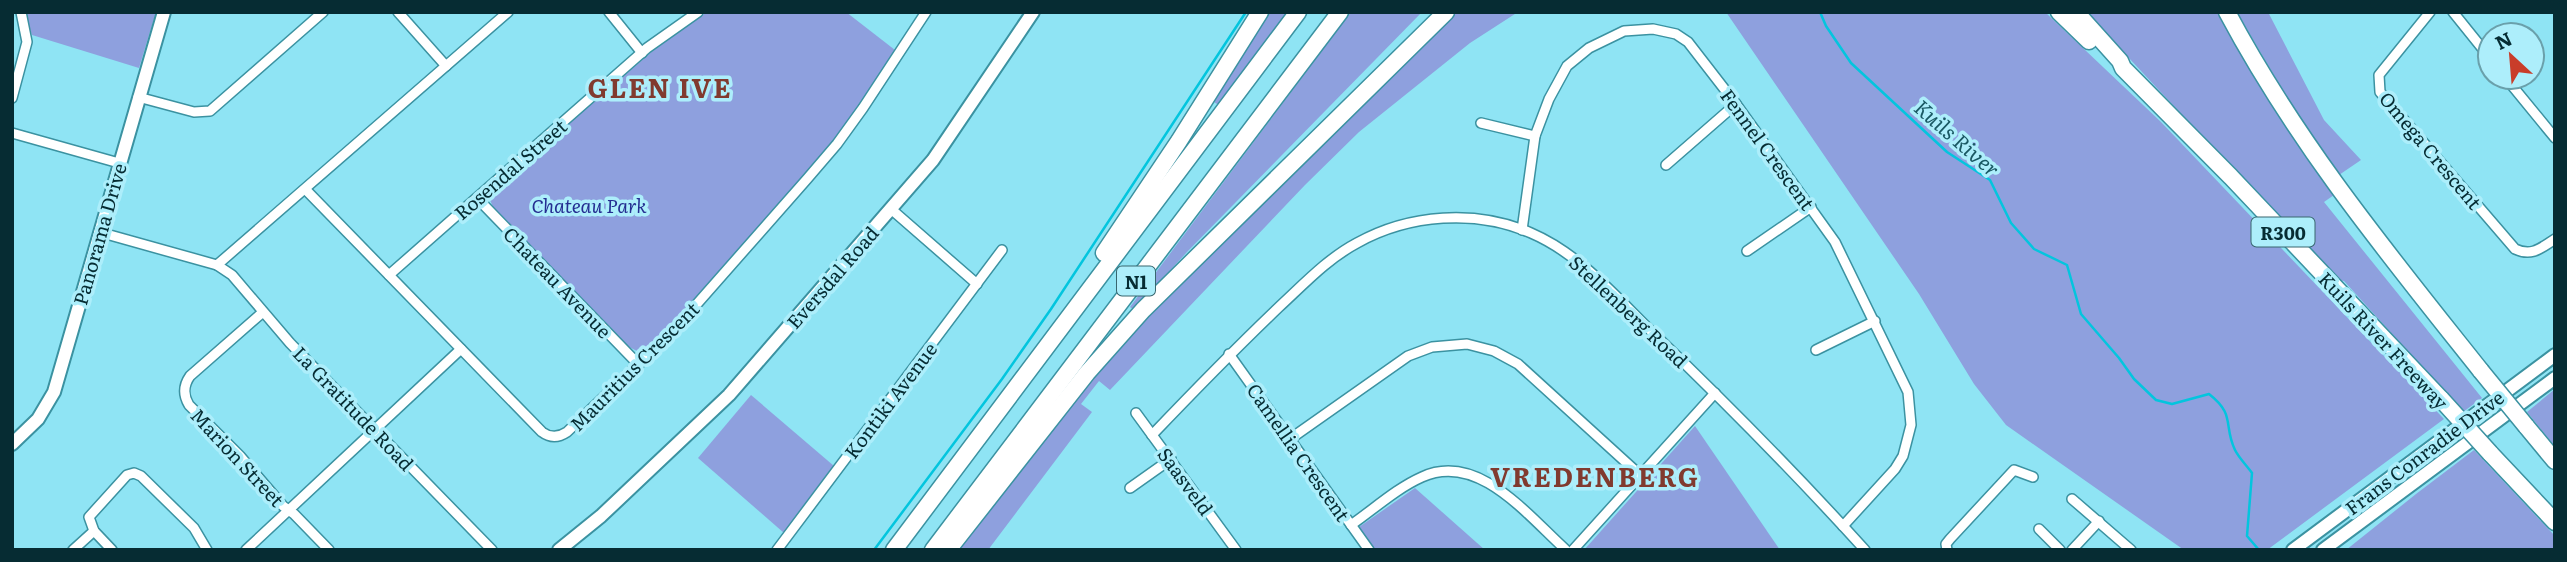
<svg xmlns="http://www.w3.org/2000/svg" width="2567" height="562" viewBox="0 0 2567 562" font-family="Literata,serif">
  <rect width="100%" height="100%" fill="#8fe4f4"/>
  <g fill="#8ea0de">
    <path d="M24,12H156L139,68L32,35Z"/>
    <path d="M707,12H846L895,50L851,118L826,151L651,347L639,352L629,347L493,207L490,200L494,189L650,53Z"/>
    <path d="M1268,12H1290L1220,106L1214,102Z"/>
    <path d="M1351,12H1422L1187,252L1134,310L1130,307Z"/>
    <path d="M1455,12H1518L1470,43L1359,132L1305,185L1110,390L1099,381L1081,404L1092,412L988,550H959L1075,400L1141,323Z"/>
    <path d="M1726,12H2045L2161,122L2444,419L2267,550H2184L2006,425L1974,384L1919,294Z"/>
    <path d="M2086,12H2218L2334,195L2324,202L2482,398L2463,412L2344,281L2336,280Z"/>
    <path d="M2237,12H2268L2324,120L2361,160L2339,175L2291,105Z"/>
    <path d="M2555,389V447L2527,412Z"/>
    <path d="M751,395L834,466L784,533L698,458Z"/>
    <path d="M1695,426L1780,550H1584Z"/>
    <path d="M2474,450L2555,536V550H2346L2416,494Z"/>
    <path d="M1415,488L1485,550H1375L1359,527Z"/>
  </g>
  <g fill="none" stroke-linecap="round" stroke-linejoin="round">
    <g stroke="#03c5de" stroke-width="2.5">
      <path d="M1820,12L1826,26L1851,63L1947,152L1990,180L2011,223L2034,249L2067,265L2081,314L2119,358L2134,379L2156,400L2172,404L2209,394C2236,415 2223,425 2235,450C2239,458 2247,466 2252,473L2247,536L2259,550"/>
      <path d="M874,550L1002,379L1051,309L1246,12"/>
    </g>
    <defs>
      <g id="street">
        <path d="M398,12L446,66"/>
        <path d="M609,12L642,53"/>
        <path d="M2430,12L2379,75L2380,92L2515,249C2532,257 2541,248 2555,239"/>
        <path d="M2453,12L2490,58"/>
        <path d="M2505,77L2555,138"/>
        <path d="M138,97L194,112L210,111L323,12"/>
        <path d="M12,98L27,42L21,12"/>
        <path d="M1481,123L1535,136"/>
        <path d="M12,133L119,163"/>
        <path d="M1666,165L1736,104"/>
        <path d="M306,190L542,432C550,438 558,438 567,432L674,330L807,179L837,144L863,108L926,12"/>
        <path d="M477,198L639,365"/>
        <path d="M891,209L977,284"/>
        <path d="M1522,230L1535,136L1549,99L1567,66L1589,48L1624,31L1653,29L1676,34L1688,42L1736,104L1835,242L1908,392L1911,425L1903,456L1895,469L1843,526"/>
        <path d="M99,232L217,265L232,275L290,343L492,550"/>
        <path d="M1747,251L1811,207"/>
        <path d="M217,265L508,12"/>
        <path d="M389,275L647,48L698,12"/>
        <path d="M263,312L190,376C183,386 183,395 189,405L240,456L283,506L294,514L329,550"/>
        <path d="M1816,350L1875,321"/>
        <path d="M1229,354L1369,550"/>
        <path d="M1136,413L1236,550"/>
        <path d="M1152,435C1194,391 1236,348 1279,307C1304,284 1327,259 1357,243C1409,214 1476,209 1531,233C1580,254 1616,297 1653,333C1726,403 1797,475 1865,550"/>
        <path d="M1290,439L1408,356L1432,347L1467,344L1494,351L1518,364L1640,475"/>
        <path d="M1130,488L1171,459"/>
        <path d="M2072,499L2131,550"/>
        <path d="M1351,525C1374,509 1397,488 1422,477C1478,451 1528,516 1566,550"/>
        <path d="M2039,529L2060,550"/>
        <path d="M73,550L94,531"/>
        <path d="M112,550L94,531L89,517L127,475L134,473L141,476L194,528L207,550"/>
        <path d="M246,550L461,349"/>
        <path d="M777,550L1002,250"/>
        <path d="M1573,550L1715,393"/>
        <path d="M1947,550L1946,544L1950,539L2014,470L2033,477"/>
        <path d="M2072,550L2099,521"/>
      </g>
      <g id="secondary">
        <path d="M12,444L38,419L54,392L164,12"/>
        <path d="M559,550L601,516L729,395L933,160L1033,12"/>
        <path d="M2293,550L2555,355"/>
        <path d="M2323,550L2555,378"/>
      </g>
      <g id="highway">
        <path d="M2059,12L2089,41"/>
        <path d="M2076,12L2120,61L2123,68L2231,177L2441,399"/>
        <path d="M2227,12C2298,145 2388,254 2481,371"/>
        <path d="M1104,253L1179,141L1260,12"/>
        <path d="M2526,426L2555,461"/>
        <path d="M2490,453L2555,522"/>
        <path d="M894,550L1298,12"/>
        <path d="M933,550L1340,12"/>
        <path d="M948,550L1087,373L1143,310L1446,12"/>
      </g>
    </defs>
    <use href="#street" stroke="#3b92a1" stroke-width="12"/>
    <use href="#secondary" stroke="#3b92a1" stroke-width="16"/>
    <use href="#highway" stroke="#3b92a1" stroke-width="19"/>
    <use href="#street" stroke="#fff" stroke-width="9"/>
    <use href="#secondary" stroke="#fff" stroke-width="12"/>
    <use href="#highway" stroke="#fff" stroke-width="16"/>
    <defs>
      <g id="highway-bridge">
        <path d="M2481,371L2526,426"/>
        <path d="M2441,399L2490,453"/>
      </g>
    </defs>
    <use href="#highway-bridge" stroke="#3b92a1" stroke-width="19" stroke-linecap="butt"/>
    <use href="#highway-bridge" stroke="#fff" stroke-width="16"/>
  </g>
  <g text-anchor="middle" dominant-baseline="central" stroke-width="7" stroke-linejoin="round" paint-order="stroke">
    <g fill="#adeefb" stroke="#38666f" stroke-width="2">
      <rect x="2251.5" y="217.5" width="63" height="29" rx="5"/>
      <rect x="1117" y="266.5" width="38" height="29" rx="5"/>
    </g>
    <g font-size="18" font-weight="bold" fill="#062c33">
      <text x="2283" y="232">R300</text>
      <text x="1136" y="281">N1</text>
    </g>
    <g font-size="19" fill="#062c33" stroke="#adeefb">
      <text transform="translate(1768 149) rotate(54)">Fennel Crescent</text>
      <text transform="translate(2431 150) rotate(50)">Omega Crescent</text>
      <text transform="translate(510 169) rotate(-41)">Rosendal Street</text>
      <text transform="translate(99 234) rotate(-74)">Panorama Drive</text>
      <text transform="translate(832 277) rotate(-49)">Eversdal Road</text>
      <text transform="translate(558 282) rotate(46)">Chateau Avenue</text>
      <text transform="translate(1629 311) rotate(43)">Stellenberg Road</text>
      <text transform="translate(2384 340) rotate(47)">Kuils River Freeway</text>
      <text transform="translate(634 366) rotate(-45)">Mauritius Crescent</text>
      <text transform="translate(890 400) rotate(-53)">Kontiki Avenue</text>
      <text transform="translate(354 408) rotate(46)">La Gratitude Road</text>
      <text transform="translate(1299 452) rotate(55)">Camellia Crescent</text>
      <text transform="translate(2424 452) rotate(-37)">Frans Conradie Drive</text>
      <text transform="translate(238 457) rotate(47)">Marion Street</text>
      <text transform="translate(1186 481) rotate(54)">Saasveld</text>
    </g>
    <g font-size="19" font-style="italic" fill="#242e91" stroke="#adeefb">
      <text x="589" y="205">Chateau Park</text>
    </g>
    <g font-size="21" font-style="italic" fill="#1a5964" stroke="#adeefb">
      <text transform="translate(1958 137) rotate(41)">Kuils River</text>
    </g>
    <g font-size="26" font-weight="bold" letter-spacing="2" fill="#813a2f" stroke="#adeefb">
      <text x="660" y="86">GLEN IVE</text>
      <text x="1595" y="475">VREDENBERG</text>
    </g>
  </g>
  <rect width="2567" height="562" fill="none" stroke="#062c33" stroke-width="28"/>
  <g transform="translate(2511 56) rotate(334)"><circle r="33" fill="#adeefb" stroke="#6aa0ab" stroke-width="2"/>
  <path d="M0-5L12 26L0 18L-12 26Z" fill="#c93d2a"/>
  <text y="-10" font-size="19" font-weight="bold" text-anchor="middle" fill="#062c33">N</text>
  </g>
</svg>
